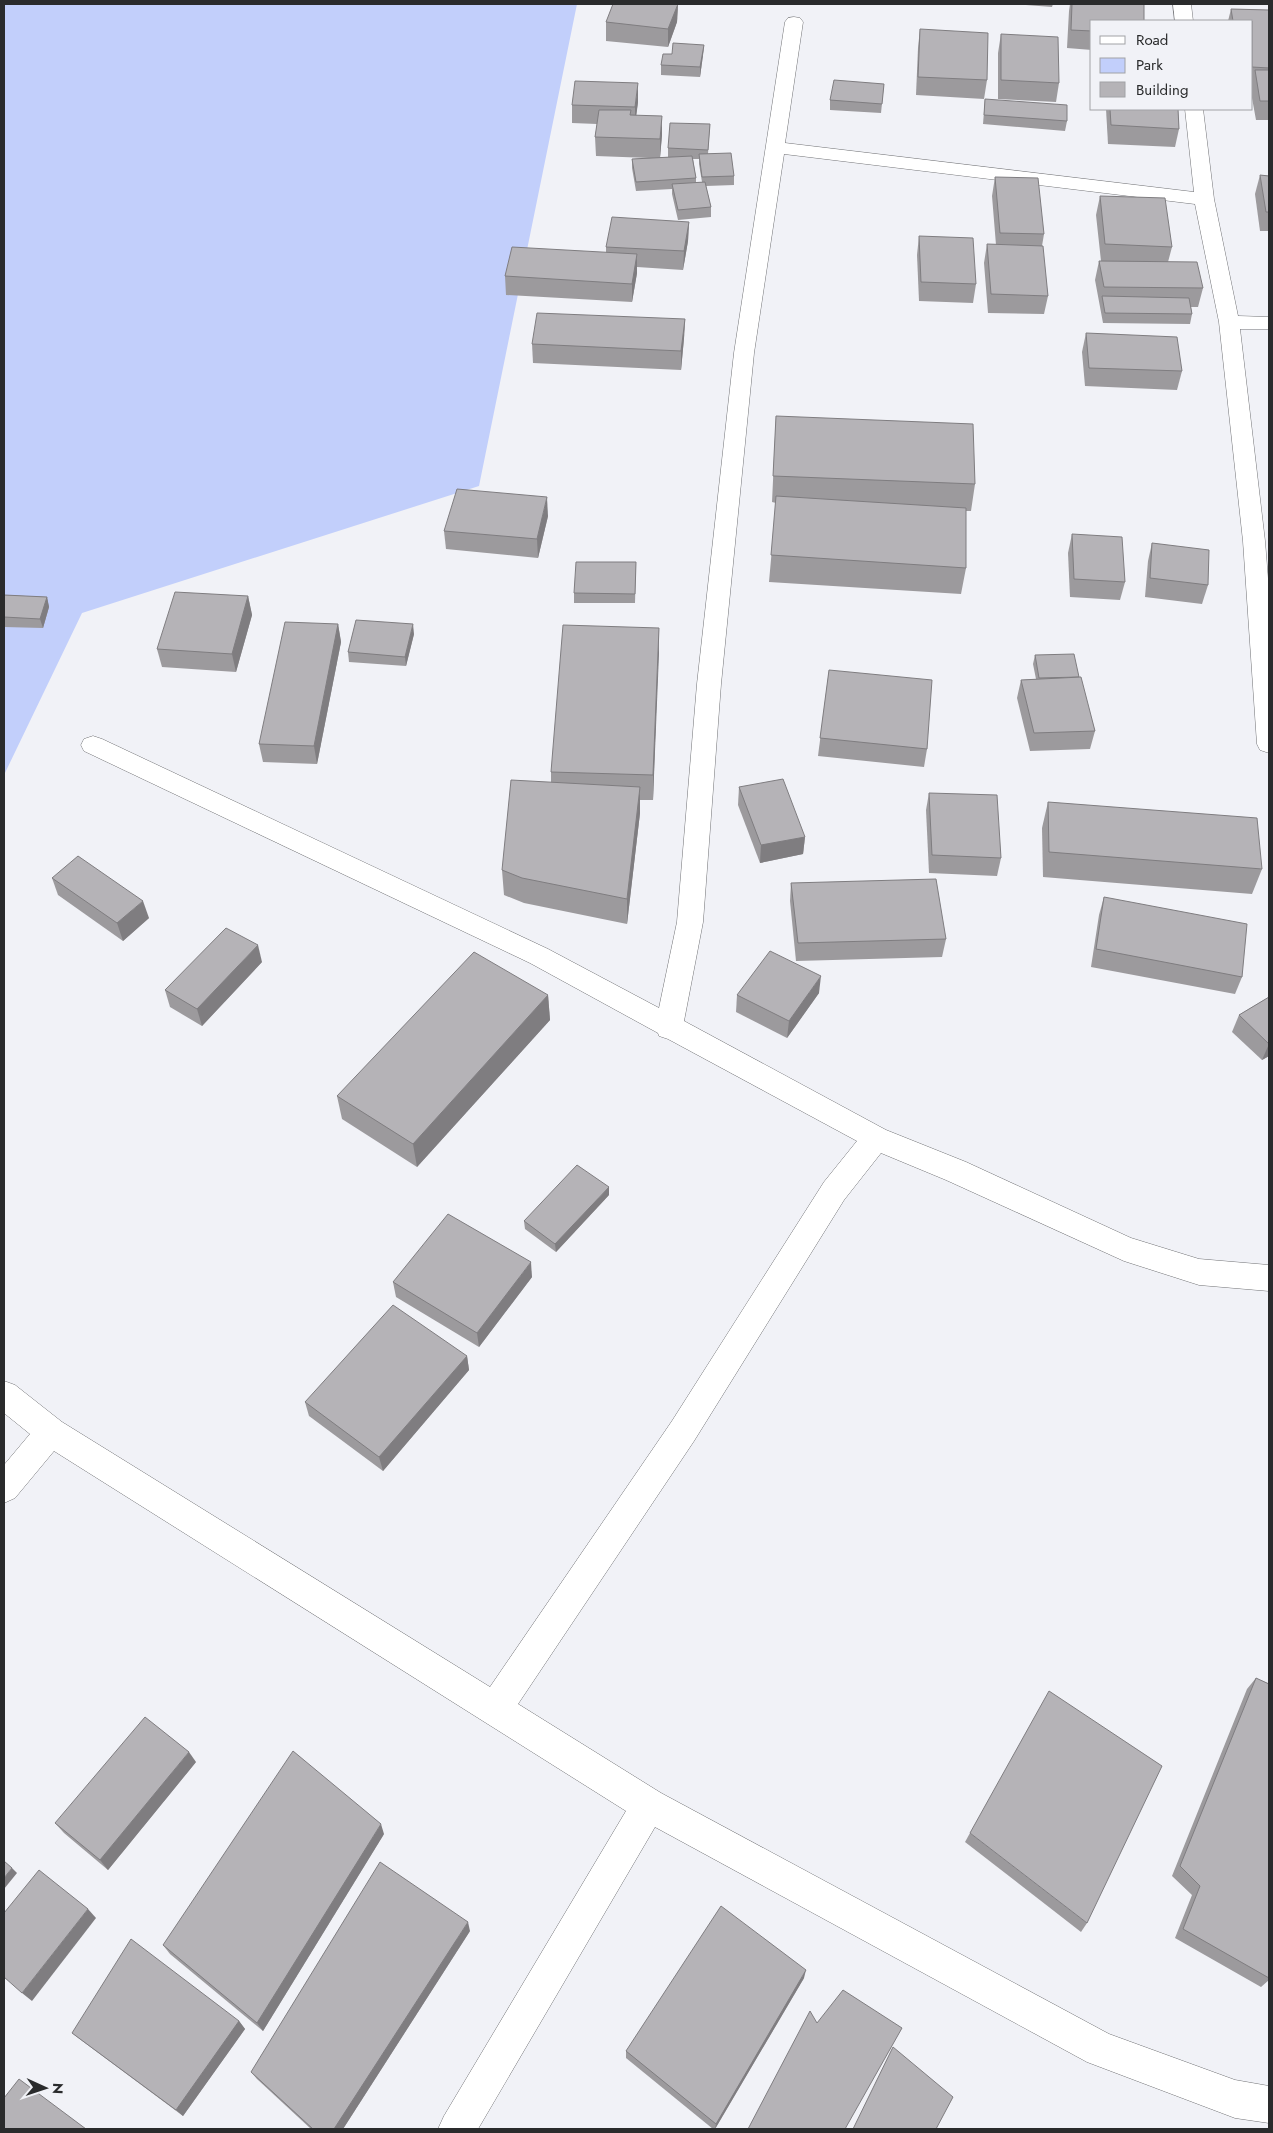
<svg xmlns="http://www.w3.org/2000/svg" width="1273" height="2133" viewBox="0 0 1273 2133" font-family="Jost,sans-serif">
  <rect width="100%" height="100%" fill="#f1f2f7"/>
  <path fill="#c2cffb" d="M4,4H577L479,486L82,613L4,775Z"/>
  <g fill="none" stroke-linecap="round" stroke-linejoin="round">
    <defs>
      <g id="street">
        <path d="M1173,4H1191L1193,21H1175Z"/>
        <path d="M794,17L800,18L803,22L785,143L1194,192L1185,109H1203L1214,199L1238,316L1269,317V329H1240L1265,541L1269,591V753L1260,750L1257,744L1243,541L1219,322L1195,204L784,154L754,353L721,684L703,922L684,1021L886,1130L966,1162L1131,1238L1199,1259L1269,1265V1291L1199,1285L1124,1261L946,1180L881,1153L844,1200L694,1441L518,1704L661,1793L1109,2034L1235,2080L1269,2086V2123L1235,2118L1087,2062L655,1827L478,2129H438L444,2116L626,1811L54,1451L15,1498L4,1503V1465L30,1434L4,1413V1381L15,1385L62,1422L490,1687L672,1421L824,1182L857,1141L668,1039L659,1036L658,1033L530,963L84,751L81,745L84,739L93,736L102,739L548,949L659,1008L677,922L697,684L734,353L785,22L788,18Z"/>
      </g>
    </defs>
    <use href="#street" stroke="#727376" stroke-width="1"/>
    <use href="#street" fill="#fff" fill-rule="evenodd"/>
  </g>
  <g fill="#9c9a9d" fill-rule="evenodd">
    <path d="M678,4L677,22L668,47L606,41V22Z"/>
    <path d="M1011,4H1053L1052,7Z"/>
    <path d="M1064,4H1144L1092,21V50L1067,48L1069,11L1070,4Z"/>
    <path d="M1231,9L1269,10V120H1256L1252,98V21H1228Z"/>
    <path d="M920,29L987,80L984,99L916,95L918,48Z"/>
    <path d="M1001,34L1059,83L1056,102L998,99V53Z"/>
    <path d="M704,45L703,55L700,77L661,75V65Z"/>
    <path d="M884,84L881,113L830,110V100Z"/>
    <path d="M985,99L1067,121L1065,131L983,124Z"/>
    <path d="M638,102L636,115L662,135L660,157H668V148L710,124L708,154L734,176V185L706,186L711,207V217L678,220L672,194V189L636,191L632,168V159L649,158L596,156L595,137L597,124L572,123V105ZM693,159H699V164L702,182H696V178Z"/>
    <path d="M1106,109H1178L1179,129L1175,147L1108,144Z"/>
    <path d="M1260,175L1269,176V231H1260L1255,194Z"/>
    <path d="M995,177L1044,234L1042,246L1048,296L1044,314L988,313L984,263L987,244L996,245L992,196Z"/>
    <path d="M1100,196L1172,247L1168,262L1203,288L1198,307H1191L1192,314L1190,324L1103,323L1095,280L1099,261H1101L1096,215Z"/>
    <path d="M689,222L688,241L683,270L637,267V273L632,302L506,295L505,276L606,253V247Z"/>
    <path d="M919,236L976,284L973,303L919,301L917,255Z"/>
    <path d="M685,319L684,338L681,370L533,363L532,344Z"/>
    <path d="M1086,333L1182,371L1177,390L1085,386L1082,352Z"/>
    <path d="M776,416L975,484L971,511H966V568L961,594L769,582L776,503L772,502Z"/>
    <path d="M548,516L538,558L446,549L444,531Z"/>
    <path d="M1072,534L1125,582L1120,600L1070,597L1068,553Z"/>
    <path d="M1152,543L1208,585L1202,604L1145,597L1148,561Z"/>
    <path d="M636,562L635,603H574V593Z"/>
    <path d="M4,595L47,597L49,607L43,628L4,627Z"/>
    <path d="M248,596L252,615L236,672L162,667L157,649Z"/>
    <path d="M338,624L341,642L317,764L263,762L259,744Z"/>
    <path d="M659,628L653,800H640V813L627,924L524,903L504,895L502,870L551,782V772Z"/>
    <path d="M414,634L406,666L349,662L348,652Z"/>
    <path d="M1035,655L1079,677L1095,731L1090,749L1030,751L1017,698L1021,680L1036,679L1033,664Z"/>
    <path d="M829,670L927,749L924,767L818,756Z"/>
    <path d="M739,787L805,837L803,854L760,863L738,805Z"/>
    <path d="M929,793L1001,858L997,876L929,873L926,810Z"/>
    <path d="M1048,802L1262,869L1252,894L1043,877L1042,828Z"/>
    <path d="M52,878L149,918L123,941L58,895Z"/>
    <path d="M791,883L946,939L942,957L796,961L790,901Z"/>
    <path d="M1104,897L1242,977L1235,994L1091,967L1099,915Z"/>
    <path d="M262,962L202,1026L170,1007L165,990Z"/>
    <path d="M819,993L787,1038L736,1012L737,995Z"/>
    <path d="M548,995L550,1020L417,1167L342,1119L337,1096Z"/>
    <path d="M1269,997V1056L1262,1060L1232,1032L1239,1015Z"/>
    <path d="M609,1195L556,1252L525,1229L524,1221Z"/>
    <path d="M532,1277L479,1347L396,1297L393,1282Z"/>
    <path d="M467,1356L469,1370L383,1471L309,1416L305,1402Z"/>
    <path d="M1256,1678L1269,1684V1980L1261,1987L1175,1938L1192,1895L1172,1876L1247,1689Z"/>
    <path d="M196,1762L108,1870L64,1833L55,1823Z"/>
    <path d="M970,1833L1087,1923L1081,1932L965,1842Z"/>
    <path d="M384,1834L263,2031L170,1954L163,1945Z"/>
    <path d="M470,1931L343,2129H311L257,2079L251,2072Z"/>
    <path d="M804,1978L715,2129H713L626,2058V2051Z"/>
    <path d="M239,2021L245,2029L183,2116L81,2040L72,2033Z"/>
  </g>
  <g fill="#7f7d80">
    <path d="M678,4L677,22L668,47V29Z"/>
    <path d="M704,45L703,55L700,77V67Z"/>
    <path d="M638,83V102L635,126V107Z"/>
    <path d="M662,116V135L660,158V139Z"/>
    <path d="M689,222L688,241L683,270L684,251Z"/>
    <path d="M637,254V273L632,302V284Z"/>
    <path d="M685,319L684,338L681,370V351Z"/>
    <path d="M547,497L548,516L538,558L537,539Z"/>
    <path d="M248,596L252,615L236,672L232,654Z"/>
    <path d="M47,597L49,607L43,628L40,619Z"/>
    <path d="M338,624L341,642L317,764L314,746Z"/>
    <path d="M413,624L414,634L406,666L405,657Z"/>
    <path d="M659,628V654L653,800V775Z"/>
    <path d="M640,787V813L627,924V899Z"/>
    <path d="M805,837L803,854L760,863L761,845Z"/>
    <path d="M143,901L149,918L123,941L117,923Z"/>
    <path d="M258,945L262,962L202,1026L197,1009Z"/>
    <path d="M821,976L819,993L787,1038L789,1021Z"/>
    <path d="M548,995L550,1020L417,1167L413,1144Z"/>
    <path d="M1269,1043V1056L1262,1060L1269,1044Z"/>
    <path d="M609,1187V1195L556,1252L555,1244Z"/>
    <path d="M531,1262L532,1277L479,1347L477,1333Z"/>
    <path d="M467,1356L469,1370L383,1471L379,1457Z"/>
    <path d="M189,1752L196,1762L108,1870L100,1860Z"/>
    <path d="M381,1824L384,1834L263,2031L257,2023Z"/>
    <path d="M12,1868L17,1873L4,1889V1878Z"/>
    <path d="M88,1909L96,1918L32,2001L22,1993Z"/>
    <path d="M468,1922L470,1931L343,2129H334Z"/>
    <path d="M806,1970L804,1978L715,2129L716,2124Z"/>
    <path d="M239,2021L245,2029L183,2116L176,2110Z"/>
  </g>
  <g fill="#b5b3b7" stroke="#7f7d80">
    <path d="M613,4H678L668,29L606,22Z"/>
    <path d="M1072,4H1144V21H1092V31L1071,30Z"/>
    <path d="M1231,9L1269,10V68L1252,67V21H1233Z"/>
    <path d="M920,29L988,33L987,80L918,77Z"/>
    <path d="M1001,34L1058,37L1059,83L1001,80Z"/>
    <path d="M673,43L704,45L700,67L661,65L663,54H672Z"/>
    <path d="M1255,70H1269V101H1260Z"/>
    <path d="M834,80L884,84L882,104L830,100Z"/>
    <path d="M575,81L638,83L635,107L572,105Z"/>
    <path d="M985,99L1067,105V121L984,115Z"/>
    <path d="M1110,109H1178L1179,129L1111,125Z"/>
    <path d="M599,110H631L630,115L662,116L660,139L595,137Z"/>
    <path d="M670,123L710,124L708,150L668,148Z"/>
    <path d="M731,153L734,176L702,177L699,154Z"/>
    <path d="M692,156L696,178L636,182L632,159Z"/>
    <path d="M1260,175L1269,176V212H1266Z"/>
    <path d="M995,177L1038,178L1044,234L1000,233Z"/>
    <path d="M705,182L711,207L678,210L672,184Z"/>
    <path d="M1100,196L1165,198L1172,247L1105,244Z"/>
    <path d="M612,217L689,222L684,251L606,247Z"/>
    <path d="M919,236L973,238L976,284L921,282Z"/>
    <path d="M987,244L1043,246L1048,296L991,294Z"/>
    <path d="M512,247L637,254L632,284L505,276Z"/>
    <path d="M1099,261L1197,262L1203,288L1104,287Z"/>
    <path d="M1102,296L1189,298L1192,314L1105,313Z"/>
    <path d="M537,313L685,319L681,351L532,344Z"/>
    <path d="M1086,333L1177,337L1182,371L1089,368Z"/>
    <path d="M776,416L973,424L975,484L773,476Z"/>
    <path d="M457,489L547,497L537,539L444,531Z"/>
    <path d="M776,496L966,508V568L771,555Z"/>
    <path d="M1072,534L1122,537L1125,582L1074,579Z"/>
    <path d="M1152,543L1209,550L1208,585L1150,578Z"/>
    <path d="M576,562H636L635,594L574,593Z"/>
    <path d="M175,592L248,596L232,654L157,649Z"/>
    <path d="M4,595L47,597L40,619L4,617Z"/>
    <path d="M356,620L413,624L405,657L348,652Z"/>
    <path d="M285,622L338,624L314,746L259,744Z"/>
    <path d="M563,625L659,628L653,775L551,772Z"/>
    <path d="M1074,654L1079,677L1039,678L1035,655Z"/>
    <path d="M829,670L932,680L927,749L820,738Z"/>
    <path d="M1081,677L1095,731L1034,733L1021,680Z"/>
    <path d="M783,779L805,837L761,845L739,787Z"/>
    <path d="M511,780L640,787L627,899L522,878L502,870Z"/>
    <path d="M929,793L997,795L1001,858L932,855Z"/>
    <path d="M1048,802L1257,818L1262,869L1049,852Z"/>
    <path d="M78,856L143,901L117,923L52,878Z"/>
    <path d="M936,879L946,939L798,943L791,883Z"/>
    <path d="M1104,897L1247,924L1242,977L1096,949Z"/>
    <path d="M226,928L258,945L197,1009L165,990Z"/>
    <path d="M770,951L821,976L789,1021L737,995Z"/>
    <path d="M474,952L548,995L413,1144L337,1096Z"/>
    <path d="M1269,997V1044L1239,1015Z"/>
    <path d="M577,1165L609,1187L555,1244L524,1221Z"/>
    <path d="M448,1214L531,1262L477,1333L393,1282Z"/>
    <path d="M393,1305L467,1356L379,1457L305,1402Z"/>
    <path d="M1256,1678L1269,1684V1978L1183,1929L1200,1886L1180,1866Z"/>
    <path d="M1049,1691L1162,1766L1087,1923L970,1833Z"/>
    <path d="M145,1717L189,1752L100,1860L55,1823Z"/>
    <path d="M293,1751L381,1824L257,2023L163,1945Z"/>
    <path d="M4,1861L12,1868L4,1878Z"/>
    <path d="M380,1862L468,1922L334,2129H313L251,2072Z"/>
    <path d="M39,1870L88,1909L22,1993L4,1977V1913Z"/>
    <path d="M721,1906L806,1970L716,2124L626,2051Z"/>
    <path d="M131,1939L239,2021L176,2110L72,2033Z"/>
    <path d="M843,1990L902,2028L845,2129H748L810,2011L817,2023Z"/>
    <path d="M893,2047L953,2097L936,2129H853Z"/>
    <path d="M19,2079L86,2129H4V2098Z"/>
  </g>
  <rect width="1273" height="2133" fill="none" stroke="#2a2b2c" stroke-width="10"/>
  <rect x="1090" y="20" width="162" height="90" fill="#f1f2f7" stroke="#a1a2a6"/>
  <rect x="1100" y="36" width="25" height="8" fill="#ffffff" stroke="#a1a2a6"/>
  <text x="1136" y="45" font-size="15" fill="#2a2b2c">Road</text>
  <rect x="1100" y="58" width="25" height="15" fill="#c2cffb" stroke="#a1a2a6"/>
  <text x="1136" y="70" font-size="15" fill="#2a2b2c">Park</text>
  <rect x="1100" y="82" width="25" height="15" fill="#b5b3b7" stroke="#a1a2a6"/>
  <text x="1136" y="95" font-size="15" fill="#2a2b2c">Building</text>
  <g transform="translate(45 2088) rotate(93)" stroke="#f1f2f7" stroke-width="4" paint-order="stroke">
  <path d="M0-4L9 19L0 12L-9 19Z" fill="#2a2b2c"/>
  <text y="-8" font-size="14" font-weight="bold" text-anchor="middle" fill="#2a2b2c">N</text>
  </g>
</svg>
